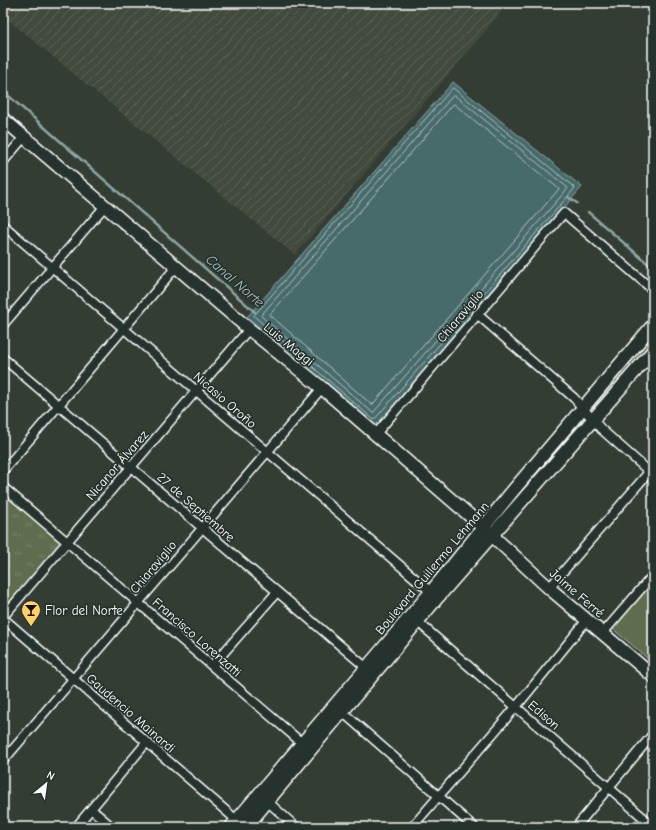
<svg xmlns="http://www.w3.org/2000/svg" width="656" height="830" viewBox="0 0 656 830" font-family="'Comic Neue',sans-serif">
  <defs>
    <pattern id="industrial-furrows" width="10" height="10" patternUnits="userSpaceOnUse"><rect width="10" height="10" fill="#43493d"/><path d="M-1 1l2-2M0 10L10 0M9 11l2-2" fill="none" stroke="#5f645a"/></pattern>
    <pattern id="park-tufts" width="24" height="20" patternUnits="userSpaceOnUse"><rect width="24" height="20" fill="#5e6d4f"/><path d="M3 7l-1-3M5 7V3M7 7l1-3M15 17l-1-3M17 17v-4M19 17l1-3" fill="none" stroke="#768369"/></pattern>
  </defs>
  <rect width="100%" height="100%" fill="#333d34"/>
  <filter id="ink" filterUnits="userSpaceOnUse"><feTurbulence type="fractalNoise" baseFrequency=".025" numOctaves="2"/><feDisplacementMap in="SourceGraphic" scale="8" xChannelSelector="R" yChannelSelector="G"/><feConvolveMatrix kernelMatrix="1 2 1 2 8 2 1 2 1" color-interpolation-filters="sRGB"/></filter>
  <g filter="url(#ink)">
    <path fill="url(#industrial-furrows)" d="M3,3H509L295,255L7,19L3,22Z"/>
    <g fill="#5e6d4f" stroke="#aeb6a7">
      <path d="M653,335V343L597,411L593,408Z"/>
      <path d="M579,421L583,425L498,524L494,520Z"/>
      <path d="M653,582V663L613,629Z"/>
    </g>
    <path fill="url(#park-tufts)" stroke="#aeb6a7" d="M3,491L62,541L3,611Z"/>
    <path fill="#466a6a" stroke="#90a6a6" d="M453,82L582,187L375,427L247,317Z"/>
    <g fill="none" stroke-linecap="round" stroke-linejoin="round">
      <g stroke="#b5c3c3" stroke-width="1">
        <path d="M453,88L575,188L374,420L254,316Z"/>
        <path d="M454,95L568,188L373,413L261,316Z"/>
        <path d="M454,104L559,189L372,405L270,315Z"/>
      </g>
      <g stroke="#90a6a6" stroke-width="2.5">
        <path d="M3,91L255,312"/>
        <path d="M568,197L577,203"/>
        <path d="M588,212L653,268"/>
      </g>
      <defs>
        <g id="street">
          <path d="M3,162L24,137"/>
          <path d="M3,225L431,592"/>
          <path d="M477,314L574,398L601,429L653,475"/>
          <path d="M3,325L105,206"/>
          <path d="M3,358L369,670"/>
          <path d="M375,435L564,213L653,290"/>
          <path d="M3,471L176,267"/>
          <path d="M3,487L302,743"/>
          <path d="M549,588L649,472"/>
          <path d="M3,617L249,329"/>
          <path d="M3,618L240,823"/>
          <path d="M418,622L653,826"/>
          <path d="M603,633L653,575"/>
          <path d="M212,666L277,592"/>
          <path d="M339,709L474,827"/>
          <path d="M3,761L322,388"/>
          <path d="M267,801L296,827"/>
          <path d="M91,809L112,827"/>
          <path d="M76,827L147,742"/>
          <path d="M412,827L516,707L587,620"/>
          <path d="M576,827L653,734"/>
        </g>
        <g id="secondary">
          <path d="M3,119L249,329L322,388L484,528L549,588L653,676"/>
          <path d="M231,827L431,592L511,493L653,325"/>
          <path d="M246,827L438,597L653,351"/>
        </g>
      </defs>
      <use href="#street" stroke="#fff" stroke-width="11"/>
      <use href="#secondary" stroke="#fff" stroke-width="15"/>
      <use href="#street" stroke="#26332d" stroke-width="8"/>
      <use href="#secondary" stroke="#26332d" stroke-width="12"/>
    </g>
  </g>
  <defs>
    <symbol id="bar-pin" viewBox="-11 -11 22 30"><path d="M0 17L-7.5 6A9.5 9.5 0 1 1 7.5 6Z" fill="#ffd166" stroke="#26332d"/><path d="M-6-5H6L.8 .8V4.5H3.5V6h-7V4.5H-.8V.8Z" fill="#111"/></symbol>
  </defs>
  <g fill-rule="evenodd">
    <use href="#bar-pin" x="20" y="599" width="22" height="30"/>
  </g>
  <g text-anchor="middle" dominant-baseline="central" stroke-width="3.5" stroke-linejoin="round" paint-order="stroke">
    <g font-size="13" fill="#fff" stroke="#26332d">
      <text transform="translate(460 316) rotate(-50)">Chiaraviglio</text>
      <text transform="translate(289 344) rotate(39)">Luis Maggi</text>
      <text transform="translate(225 400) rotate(41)">Nicasio Oroño</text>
      <text transform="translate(117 465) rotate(-49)">Nicanor Álvarez</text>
      <text transform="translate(196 507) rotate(41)">27 de Septiembre</text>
      <text transform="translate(153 567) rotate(-50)">Chiaraviglio</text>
      <text transform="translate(432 568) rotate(-50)">Boulevard Guillermo Lehmann</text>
      <text transform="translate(577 593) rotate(41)">Jaime Ferré</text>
      <text transform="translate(197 637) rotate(41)">Francisco Lorenzatti</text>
      <text transform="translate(131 713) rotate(41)">Gaudencio Mainardi</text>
      <text transform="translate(544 715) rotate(41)">Edison</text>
    </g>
    <g font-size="13" fill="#fff" stroke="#26332d" text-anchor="start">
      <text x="45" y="610">Flor del Norte</text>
    </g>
    <g font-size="14" font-style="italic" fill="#acbcbc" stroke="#26332d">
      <text transform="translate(235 281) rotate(41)">Canal Norte</text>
    </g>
  </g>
  <rect width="656" height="830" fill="none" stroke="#26332d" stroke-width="16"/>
  <rect x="8" y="8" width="640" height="814" fill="none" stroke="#fff" stroke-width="1.5" filter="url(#ink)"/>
  <g transform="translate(46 784) rotate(29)" stroke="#26332d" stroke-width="3" paint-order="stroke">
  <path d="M0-3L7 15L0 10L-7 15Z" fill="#ffffff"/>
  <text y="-6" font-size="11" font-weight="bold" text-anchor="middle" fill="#ffffff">N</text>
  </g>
</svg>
